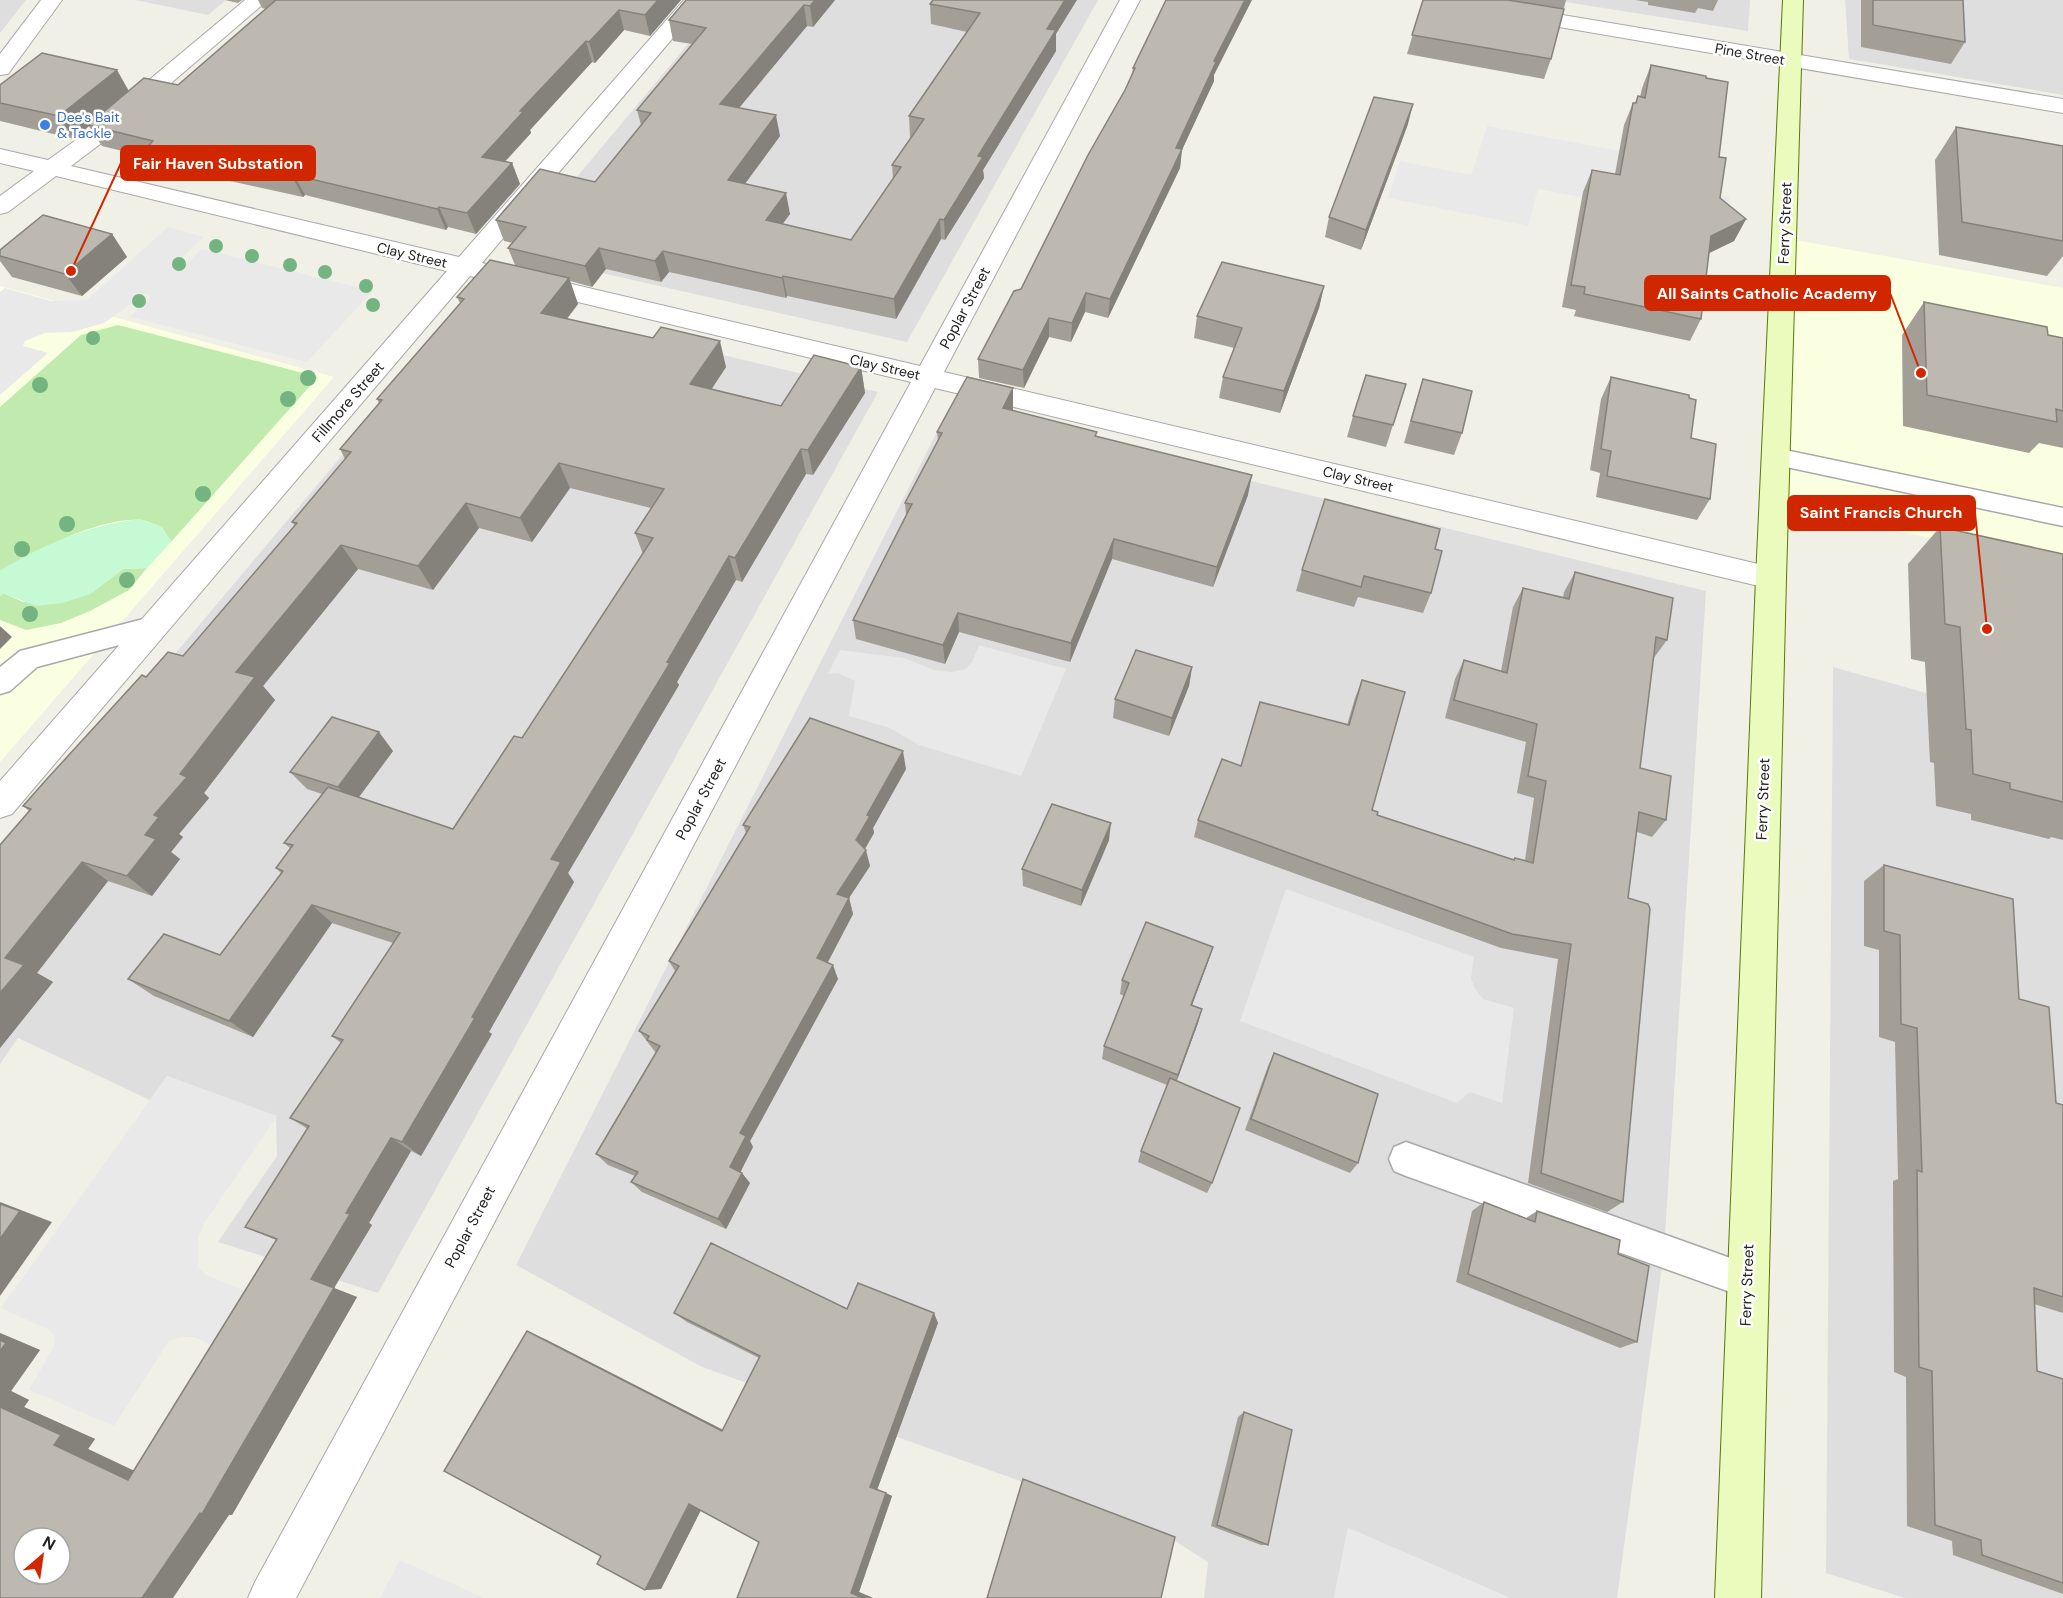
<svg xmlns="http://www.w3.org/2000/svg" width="2063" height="1598" viewBox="0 0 2063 1598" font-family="'DM Sans',sans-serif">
  <rect width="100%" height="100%" fill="#f1f0e7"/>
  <g fill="#dfdede">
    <path d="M0,0H26L0,33Z"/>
    <path d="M135,0H226L208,15Z"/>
    <path d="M725,0H1098L907,342L513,253Z"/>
    <path d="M1553,0H1750L1748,31Z"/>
    <path d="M1845,0H2063V95L1849,59Z"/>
    <path d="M476,296L878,392L378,1293L218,1242L277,1156L276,1116L167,1076L150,1100L18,1038L0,1064V862Z"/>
    <path d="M949,408L1706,591L1664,1252L1617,1598H1510L1348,1528L1334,1598H1204L1208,1562L1170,1538L1023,1482L702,1367L516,1265Z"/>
    <path d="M1833,667L2063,731V1598H1905L1826,1573Z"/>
  </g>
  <g fill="#faffe2">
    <path d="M1784,238L2063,288V565L1774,506Z"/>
    <path d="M0,286L334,377L0,762Z"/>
  </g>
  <g fill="#c0eaae">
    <path d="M118,325L318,377L171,542L162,527C155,525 147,520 140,520C101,516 33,552 0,571V407L81,335Z"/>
    <path d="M147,568L129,590L90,611L61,623L26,630L0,620V596L3,593L23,602L90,594L123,569Z"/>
  </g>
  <path fill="#c6fad4" d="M140,519L162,527L171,542L147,568L123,569L90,594L63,603L36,606L3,593L0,596V571C43,544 90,525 140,519Z"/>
  <g fill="#e9e9e9">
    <path d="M1487,126L1625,152L1628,177L1729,197V225L1538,189L1528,226L1388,198L1400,161L1471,175Z"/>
    <path d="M168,227L204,237L175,264L176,269L184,266L202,249L373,291L307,362L130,317L150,298V295L145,294L104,323L72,332L45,333L25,341L23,346L48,353L0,395V292L5,288L51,301L87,300Z"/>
    <path d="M979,645L1066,669L1021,776L919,745L890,728L849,716L855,681L838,673L828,674L840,650L904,658L934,670L952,672L965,669L972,662Z"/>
    <path d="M1286,889L1474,957L1471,979L1476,990L1483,999L1514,1008L1502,1103L1470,1092L1457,1103L1240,1021Z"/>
    <path d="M167,1076L277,1116L205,1222L198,1238V1266L206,1275L255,1295L221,1350L194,1337H181L169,1341L114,1426L29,1390L54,1346V1336L50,1330L1,1308Z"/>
    <path d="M1348,1528L1510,1598H1334Z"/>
    <path d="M400,1560L484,1598H380Z"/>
  </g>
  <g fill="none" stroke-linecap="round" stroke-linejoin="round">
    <defs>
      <g id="lane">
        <path d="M1776,448L2063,508V526L1768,463L1764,457L1768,451Z"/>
        <path d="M155,616L164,619L168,626L164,633L37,667L10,691L0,694V667L20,651Z"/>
        <path d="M1406,1142L1747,1264L1759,1269L1764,1281L1759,1293L1747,1298L1406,1176L1394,1171L1389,1159L1394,1147Z"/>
      </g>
      <g id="street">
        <path d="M41,0H62L8,74L0,75V54Z"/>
        <path d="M245,0H268L99,145L71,166L459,257L684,0H705L482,263L920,366L1120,0H1140L944,372L1771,567L1781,570L1786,578L1781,586L1771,589L935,388L296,1598H248L255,1582L911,382L470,276L12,814L0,818V781L447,271L56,176L8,212L0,214V196L34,171L0,163V149L48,160L83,135Z"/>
        <path d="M1426,0H1473L2063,99V113L1436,6L1429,4Z"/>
      </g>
      <path id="secondary" d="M1783,0H1803L1786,578L1761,1598H1715L1756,578Z"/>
    </defs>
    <use href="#lane" stroke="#a8a8a8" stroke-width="3"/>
    <use href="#street" stroke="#a8a8a8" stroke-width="2"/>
    <use href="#secondary" stroke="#587a05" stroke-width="2"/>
    <use href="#lane" fill="#fff" fill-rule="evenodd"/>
    <use href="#street" fill="#fff" fill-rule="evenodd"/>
    <use href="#secondary" fill="#ebfabd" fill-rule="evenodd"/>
  </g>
  <g fill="#73b480">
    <circle cx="216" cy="246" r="7"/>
    <circle cx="252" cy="256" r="7"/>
    <circle cx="179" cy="264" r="7"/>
    <circle cx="290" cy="265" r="7"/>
    <circle cx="325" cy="272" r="7"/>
    <circle cx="366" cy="286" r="7"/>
    <circle cx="139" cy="301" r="7"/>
    <circle cx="373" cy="305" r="7"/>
    <circle cx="93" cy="338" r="7"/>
    <circle cx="308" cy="378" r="8"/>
    <circle cx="40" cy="385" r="8"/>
    <circle cx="288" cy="399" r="8"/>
    <circle cx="203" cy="494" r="8"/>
    <circle cx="67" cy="524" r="8"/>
    <circle cx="22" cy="549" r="8"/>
    <circle cx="127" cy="580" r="8"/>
    <circle cx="30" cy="614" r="8"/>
  </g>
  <g fill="#a39f97">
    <path d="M225,0H242L238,3Z"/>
    <path d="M258,0H681L650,36L624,30L595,63L592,62L530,130L531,133L505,162L512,163L520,184L476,234L448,227L446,230L305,195L303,197L162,166L159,160L102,146L89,126L74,139L0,121V85L129,91L178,85L266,9L262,8Z"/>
    <path d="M835,0L813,27L807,26L739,107L780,136L745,184L790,214L782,224L851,240L893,179L892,165L911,137H910L909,116L967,32L931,24L930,4L933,0L1056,34V51L983,170L984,178L945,240L941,239L896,319L787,296L786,298L669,272L661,282L606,269L592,287L570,281L578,304L567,319L726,367L711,389L781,406L861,367L865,393L813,475L806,474L742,582L736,580L677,682L679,685L568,873L574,882L489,1032L492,1034L421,1156L411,1151L369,1223L372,1225L334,1288L357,1297L232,1515H229L0,1598V1333L40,1350L11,1391L29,1400L24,1407L95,1439L88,1449L134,1471L276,1240L245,1227L308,1129L290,1118L341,1043L332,1036L393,943L332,923L253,1037L154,996L128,979L220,955L281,873L276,868L291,849L284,843L322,794L307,789L290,772L393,751L359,797L453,829L522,738L643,554L635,533L651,508L570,488L532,542L479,528L433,590L358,569L263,686L275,700L204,793L209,798L179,834L183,837L171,852L180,859L152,896L108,881L37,973L53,982L0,1048L29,811L23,806L146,677L183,656L295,526L292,522L345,459L340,449L379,403L377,399L460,303L457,297L515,265L508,248L513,243L504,241L496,220L595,182L641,125L637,110L692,44L673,41L669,20Z"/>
    <path d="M1423,0H1566L1551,59L1544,79L1407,54Z"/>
    <path d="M1635,0H1718L1713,11L1698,8L1695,13L1648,5V2Z"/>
    <path d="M1861,0H1963L1965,42L1951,64L1861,47Z"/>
    <path d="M1651,65L1706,78L1719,157L1720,198L1746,219L1734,241L1709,253L1701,319L1690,341L1574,316L1576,310L1562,307L1583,192L1592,170L1615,174L1624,125L1633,103H1635L1638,96L1640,97L1642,88Z"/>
    <path d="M1133,68L1214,75V81L1182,149L1180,168L1108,318L1085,312L1071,342L1049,337L1024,388L979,378L978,359L1021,289L1125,90L1132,74Z"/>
    <path d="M1408,124L1361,250L1325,237L1329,217Z"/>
    <path d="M1956,127L2063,146V256L2047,276L1939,255L1935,160Z"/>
    <path d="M112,234L127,257L82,296L12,277L0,261V250Z"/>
    <path d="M1324,286L1319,308L1280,413L1219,398L1223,377L1234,348L1194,338L1197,316Z"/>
    <path d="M1924,302L2048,335L2063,338V448L2039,443L2029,453L1903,426L1902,335Z"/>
    <path d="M1611,377L1691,438L1710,499L1697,520L1596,497L1600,473L1590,470L1601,399Z"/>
    <path d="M1423,379L1462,433L1454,455L1404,443L1416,401Z"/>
    <path d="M1406,384L1386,447L1347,437L1353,416Z"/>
    <path d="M1013,388V409L1012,411L1097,436L1248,495L1213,587L1112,559L1070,662L959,632L945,664L856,639L853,620L906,515L905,503L938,440L937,432Z"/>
    <path d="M1940,527L2063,554V840L2051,837L2049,839L1971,820V814L1936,806L1934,763L1930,762L1925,662L1911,659L1908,564Z"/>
    <path d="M1435,549L1431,593L1423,613L1358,597L1354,607L1296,591L1302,570Z"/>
    <path d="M1575,572L1667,640L1653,659L1640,768L1666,820L1652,837L1637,832L1628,898L1623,1202L1607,1212L1528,1183L1558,959L1501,948L1194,837L1198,820L1241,766L1347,725L1355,698L1362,680L1372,810L1377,815L1513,860L1515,858L1525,860L1534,798L1517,793L1526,742L1445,718L1455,679L1464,660L1501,671L1513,607L1523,588L1563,598L1564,592Z"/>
    <path d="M1192,667L1189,686L1169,736L1113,718L1115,699Z"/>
    <path d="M906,769L873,828L874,833L865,849L870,866L849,898L853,914L828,962L838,979L750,1141L753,1147L740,1172L750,1183L726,1229L642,1192L631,1182L635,1176L608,1165L596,1154L656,1053L639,1031L675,971L669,961L746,833L743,825Z"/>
    <path d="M1109,840L1081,906L1023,886L1022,869Z"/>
    <path d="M1884,865L2019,999L2056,1103L2063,1105V1313L2034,1304L2037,1371L2063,1379V1594L1953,1555L1952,1541L1907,1526L1906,1377L1894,1372L1893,1181L1898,1179L1895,1042L1879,1037V950L1864,946V881Z"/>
    <path d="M1213,947L1208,962L1192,1005L1198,1023L1177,1080L1212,1183L1207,1193L1138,1162L1141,1151L1167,1085L1102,1059L1104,1046L1124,996L1120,994L1122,980Z"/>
    <path d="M1274,1053L1358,1163L1350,1173L1245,1130L1268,1066Z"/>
    <path d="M1484,1202L1526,1218L1537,1211L1637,1342L1620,1348L1456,1282L1472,1211Z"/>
    <path d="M847,1309L938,1323L877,1490L892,1496L859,1592L873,1598H737L759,1542L701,1510L661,1589L645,1590L527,1331L723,1430L759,1358L687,1322L674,1313Z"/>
    <path d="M1244,1412L1268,1545H1261L1211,1526L1238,1417Z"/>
  </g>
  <g fill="#85827b">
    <path d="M658,0H681L650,36L645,15Z"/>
    <path d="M815,0H835L813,27L810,6Z"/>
    <path d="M1065,0H1077L1056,34V51L983,170L984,178L945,240L944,220L1047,29Z"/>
    <path d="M1245,0H1252L1214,75V81L1176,163L1182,149L1180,168L1108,318L1110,299L1214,61Z"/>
    <path d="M804,5L807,26L725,125L720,104Z"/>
    <path d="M619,10L624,30L595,63L589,42Z"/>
    <path d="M586,41L592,62L530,130L531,133L490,177L482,157L520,111Z"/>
    <path d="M117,70L130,93L88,125L89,126L74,139L59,116Z"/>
    <path d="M1413,104L1408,124L1361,250L1366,230Z"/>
    <path d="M776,115L780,136L732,201L728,180Z"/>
    <path d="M512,163L520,184L476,234L467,213Z"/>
    <path d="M294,175L305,195L303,197L292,176Z"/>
    <path d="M786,193L790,214L770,241L766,220Z"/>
    <path d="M439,207L448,227L446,230L437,209Z"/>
    <path d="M940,219L941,239L896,319L894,299Z"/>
    <path d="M1746,219L1734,241L1699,258L1711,236Z"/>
    <path d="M112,234L127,257L82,296L65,274Z"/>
    <path d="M599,248L606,269L592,287L585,266Z"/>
    <path d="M663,251L669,272L661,282L655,261Z"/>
    <path d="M783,276L787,296L786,298L782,278Z"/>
    <path d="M569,278L578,304L551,339L541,313Z"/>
    <path d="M1324,286L1319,308L1280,413L1284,391Z"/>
    <path d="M1086,293L1085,312L1071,342L1072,323Z"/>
    <path d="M1049,318V337L1024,388L1023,370Z"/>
    <path d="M720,341L726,367L698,410L690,384Z"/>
    <path d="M861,367L865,393L813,475L808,450Z"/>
    <path d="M1013,388V409L1003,430V408Z"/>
    <path d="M801,449L806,474L742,582L735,558Z"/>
    <path d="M559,463L570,488L532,542L520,518Z"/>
    <path d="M1252,475L1248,495L1213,587L1217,567Z"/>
    <path d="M466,503L479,528L433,590L418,566Z"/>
    <path d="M1114,539L1112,559L1070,662L1071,643Z"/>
    <path d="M341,545L358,569L263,686L275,700L204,793L209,798L179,834L183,837L171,852L180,859L152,896L127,876L145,835L154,815L180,774L236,672Z"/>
    <path d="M729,556L736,580L677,682L679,685L568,873L574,882L489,1032L492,1034L421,1156L402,1142L472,1017L551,859Z"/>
    <path d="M958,613L959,632L945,664L943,645Z"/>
    <path d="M0,626L12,637L0,649Z"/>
    <path d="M1192,667L1189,686L1169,736L1172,718Z"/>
    <path d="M379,732L393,751L353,805L338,787Z"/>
    <path d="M903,751L906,769L873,828L874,833L860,857L856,840L867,815Z"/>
    <path d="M1111,823L1109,840L1081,906L1082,890Z"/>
    <path d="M866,850L870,866L841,910L837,894Z"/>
    <path d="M82,862L108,881L37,973L53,982L0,1048V993L5,958Z"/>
    <path d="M849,898L853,914L822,973L817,958Z"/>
    <path d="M312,905L332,923L253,1037L229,1021Z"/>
    <path d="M1213,947L1208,962L1187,1019L1191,1005Z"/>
    <path d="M833,965L838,979L750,1141L753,1147L738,1177L730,1167L740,1133Z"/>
    <path d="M1202,1009L1198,1023L1174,1088L1178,1075Z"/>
    <path d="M391,1138L411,1151L369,1223L372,1225L334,1288L357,1297L232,1515H229L173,1598H142L346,1213Z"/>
    <path d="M742,1173L750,1183L726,1229L718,1219Z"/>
    <path d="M0,1202L52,1222L0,1296Z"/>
    <path d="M934,1313L938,1323L877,1490L870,1487Z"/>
    <path d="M527,1331L547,1340L735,1436L722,1431Z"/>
    <path d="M0,1333L40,1350L11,1391L29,1400L24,1407L95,1439L88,1449L160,1483L128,1480L54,1445L0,1407Z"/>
    <path d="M886,1493L892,1496L859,1592L873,1598H863L851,1593Z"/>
    <path d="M689,1504L703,1506L661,1589L645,1590Z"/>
  </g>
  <g fill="#beb9b0" stroke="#85827b" stroke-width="1.5" fill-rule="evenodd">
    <path d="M276,0H658L645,15L619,10L589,42L586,41L520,111L523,112L482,157L512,163L467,213L439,207L437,209L294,175L292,176L149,145L153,141L88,125L144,78L178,85Z"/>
    <path d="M686,0H815L810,6L804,5L720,104L776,115L728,180L786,193L766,220L851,240L901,167L892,165L924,119L909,116L980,13L930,4L933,0H1065L1047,29L1056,30L978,156L983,157L944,220L940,219L894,299L783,276L782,278L663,251L655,261L599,248L585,266L508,248L526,227L496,220L540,169L595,182L651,113L637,110L706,28L669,20Z"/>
    <path d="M1166,0H1245L1214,61L1216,62L1176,148L1182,149L1110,299L1086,293L1072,323L1049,318L1023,370L978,359L1014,291L1021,289L1088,155L1125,90L1135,68H1133Z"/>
    <path d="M1423,0H1508L1564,9L1551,59L1412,35Z"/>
    <path d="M1873,0H1963L1965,42L1873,25Z"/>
    <path d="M42,53L117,70L59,116L0,103V85Z"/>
    <path d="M1651,65L1706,76V78L1728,82L1719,157L1726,158L1720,198L1746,219L1711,236L1701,319L1584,294L1585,287L1571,285L1592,170L1620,175L1633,103H1636L1638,96L1645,98Z"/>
    <path d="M1374,97L1413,104L1366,230L1329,217Z"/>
    <path d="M1956,127L2063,146V241L1962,222Z"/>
    <path d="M43,215L112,234L65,274L0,256V250Z"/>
    <path d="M490,260L569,278L541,313L653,338L661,327L720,341L690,384L781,406L814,355L861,367L808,450L801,449L735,558L729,556L667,662L670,663L551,859L561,862L472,1017L475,1018L402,1142L391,1138L346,1213L350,1214L311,1279L334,1288L202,1514L200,1513L142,1598H0V1407L61,1435L54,1445L128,1480L277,1239L245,1227L309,1126L290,1118L343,1040L332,1036L400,933L312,905L229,1021L128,979L164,934L220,955L283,871L276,868L293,845L284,843L328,787L453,829L514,736L522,738L653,538L635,533L664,489L559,463L520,518L466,503L418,566L341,545L236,672L255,677L180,774L187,777L154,815L159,817L145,835L156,839L127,876L82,862L5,958L24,965L0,993V845L31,809L23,806L46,780L142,675L146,677L168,652L183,656L297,523L292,522L351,452L340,449L382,400L377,399L464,299L457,297ZM24,1538H60V1574H24Z"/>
    <path d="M1222,262L1324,286L1284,391L1223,377L1242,328L1197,316Z"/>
    <path d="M1924,302L2047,327L2048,335L2063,338V411L2056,409L2057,422L1927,395Z"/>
    <path d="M1366,375L1406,384L1393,425L1353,416Z"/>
    <path d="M967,377L1013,388L1003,408L1097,432L1095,436L1252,475L1217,567L1114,539L1071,643L958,613L943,645L853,620L912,504L905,503L942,433L937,432Z"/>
    <path d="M1611,377L1689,395V398L1696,400L1691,438L1716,444L1710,499L1607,476L1611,451L1601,449Z"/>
    <path d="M1423,379L1472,391L1462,433L1411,421Z"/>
    <path d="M1325,499L1440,529L1435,549L1442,551L1431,593L1364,576L1361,587L1302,570Z"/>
    <path d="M1940,527L2063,554V802L2010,789V783L1973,774L1971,730L1966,729L1960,627L1945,624Z"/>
    <path d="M1575,572L1673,598L1667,640L1656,637L1640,768L1671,776L1666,820L1639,812L1628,898L1648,904L1650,909L1623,1202L1541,1173L1571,944L1512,934L1198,820L1222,759L1241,766L1260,702L1349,725L1362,680L1405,692L1372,810L1378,812L1377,815L1514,860L1515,858L1533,863L1546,781L1528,776L1537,724L1454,700L1464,660L1507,673L1523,588L1569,599Z"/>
    <path d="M1136,650L1192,667L1172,718L1115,699Z"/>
    <path d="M332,717L379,732L338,787L290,772Z"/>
    <path d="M810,718L903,751L867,815L870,816L856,840L866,850L837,894L849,898L817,958L833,965L740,1133L746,1136L730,1167L742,1173L718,1219L631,1182L638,1172L596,1154L660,1046L647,1040L649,1036L639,1031L679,966L669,961L750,827L743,825Z"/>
    <path d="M1052,804L1111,823L1082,890L1022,869Z"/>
    <path d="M1884,865L2013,899L2019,999L2049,1007L2056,1103L2063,1105V1297L2034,1288L2037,1371L2063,1379V1583L1982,1555L1981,1540L1935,1525L1932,1371L1919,1367L1917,1170L1922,1172L1917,1028L1901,1024L1900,935L1884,931Z"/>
    <path d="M1146,922L1213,947L1191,1005L1202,1009L1178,1075L1104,1046L1129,983L1122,980Z"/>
    <path d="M1274,1053L1378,1094L1358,1163L1251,1119Z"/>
    <path d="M1170,1078L1240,1108L1212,1183L1141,1151Z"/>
    <path d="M1484,1202L1535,1222L1537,1211L1620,1240L1618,1254L1649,1266L1637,1342L1468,1274Z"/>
    <path d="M0,1204L20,1211L0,1239Z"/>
    <path d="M711,1243L847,1309L858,1283L934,1313L870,1487L886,1493L851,1593L863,1598H737L759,1542L689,1504L645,1590L597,1564L601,1556L444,1471L527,1331L722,1431L760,1356L674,1313Z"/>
    <path d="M0,1340L6,1343L0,1351Z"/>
    <path d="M1244,1412L1292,1430L1268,1545L1217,1525Z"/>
    <path d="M1023,1479L1175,1537L1161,1598H987Z"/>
  </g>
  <circle fill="#3f7fe0" stroke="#fff" stroke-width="2" cx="45" cy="125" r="6"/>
  <g text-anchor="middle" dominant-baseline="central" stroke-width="5" stroke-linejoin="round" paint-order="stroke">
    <g font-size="14" fill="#212121" stroke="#fff">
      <text transform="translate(1750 54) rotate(10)">Pine Street</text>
      <text transform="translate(412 255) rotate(13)">Clay Street</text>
      <text transform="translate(885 367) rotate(13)">Clay Street</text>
      <text transform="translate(1358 479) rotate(13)">Clay Street</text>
    </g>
    <g font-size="14" fill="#366cbe" stroke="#fff" text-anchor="start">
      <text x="57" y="117">Dee's Bait<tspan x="57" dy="16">&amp; Tackle</tspan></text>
    </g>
    <g font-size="15" fill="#212121" stroke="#fff">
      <text transform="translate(1785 223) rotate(-88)">Ferry Street</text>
      <text transform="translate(965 308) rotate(-62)">Poplar Street</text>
      <text transform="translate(348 402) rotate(-49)">Fillmore Street</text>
      <text transform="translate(701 799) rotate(-62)">Poplar Street</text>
      <text transform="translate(1763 799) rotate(-88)">Ferry Street</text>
      <text transform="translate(470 1227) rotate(-62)">Poplar Street</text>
      <text transform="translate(1747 1285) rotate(-88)">Ferry Street</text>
    </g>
  </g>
  <path fill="none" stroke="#d12700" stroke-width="2" d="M71 271L121 163M1921 373L1890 293M1987 629L1975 513"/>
  <g fill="#d12700" stroke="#fff" stroke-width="2">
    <circle cx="71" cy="271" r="6"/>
    <circle cx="1921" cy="373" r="6"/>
    <circle cx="1987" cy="629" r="6"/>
  </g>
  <g fill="#d12700" stroke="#d12700" stroke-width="2">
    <rect x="121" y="146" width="194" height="34" rx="6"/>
    <rect x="1645" y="276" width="245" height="34" rx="6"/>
    <rect x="1788" y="496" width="187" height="34" rx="6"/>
  </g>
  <g font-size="16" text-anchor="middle" font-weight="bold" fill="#fff">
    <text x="218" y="169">Fair Haven Substation</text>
    <text x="1767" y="299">All Saints Catholic Academy</text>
    <text x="1881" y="518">Saint Francis Church</text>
  </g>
  <g transform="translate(42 1556) rotate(29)"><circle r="28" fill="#ffffff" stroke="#a6a6a6" stroke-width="1.5"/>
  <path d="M0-4.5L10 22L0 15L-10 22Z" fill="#d12700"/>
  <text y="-9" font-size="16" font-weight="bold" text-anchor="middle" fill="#212121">N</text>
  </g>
</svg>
